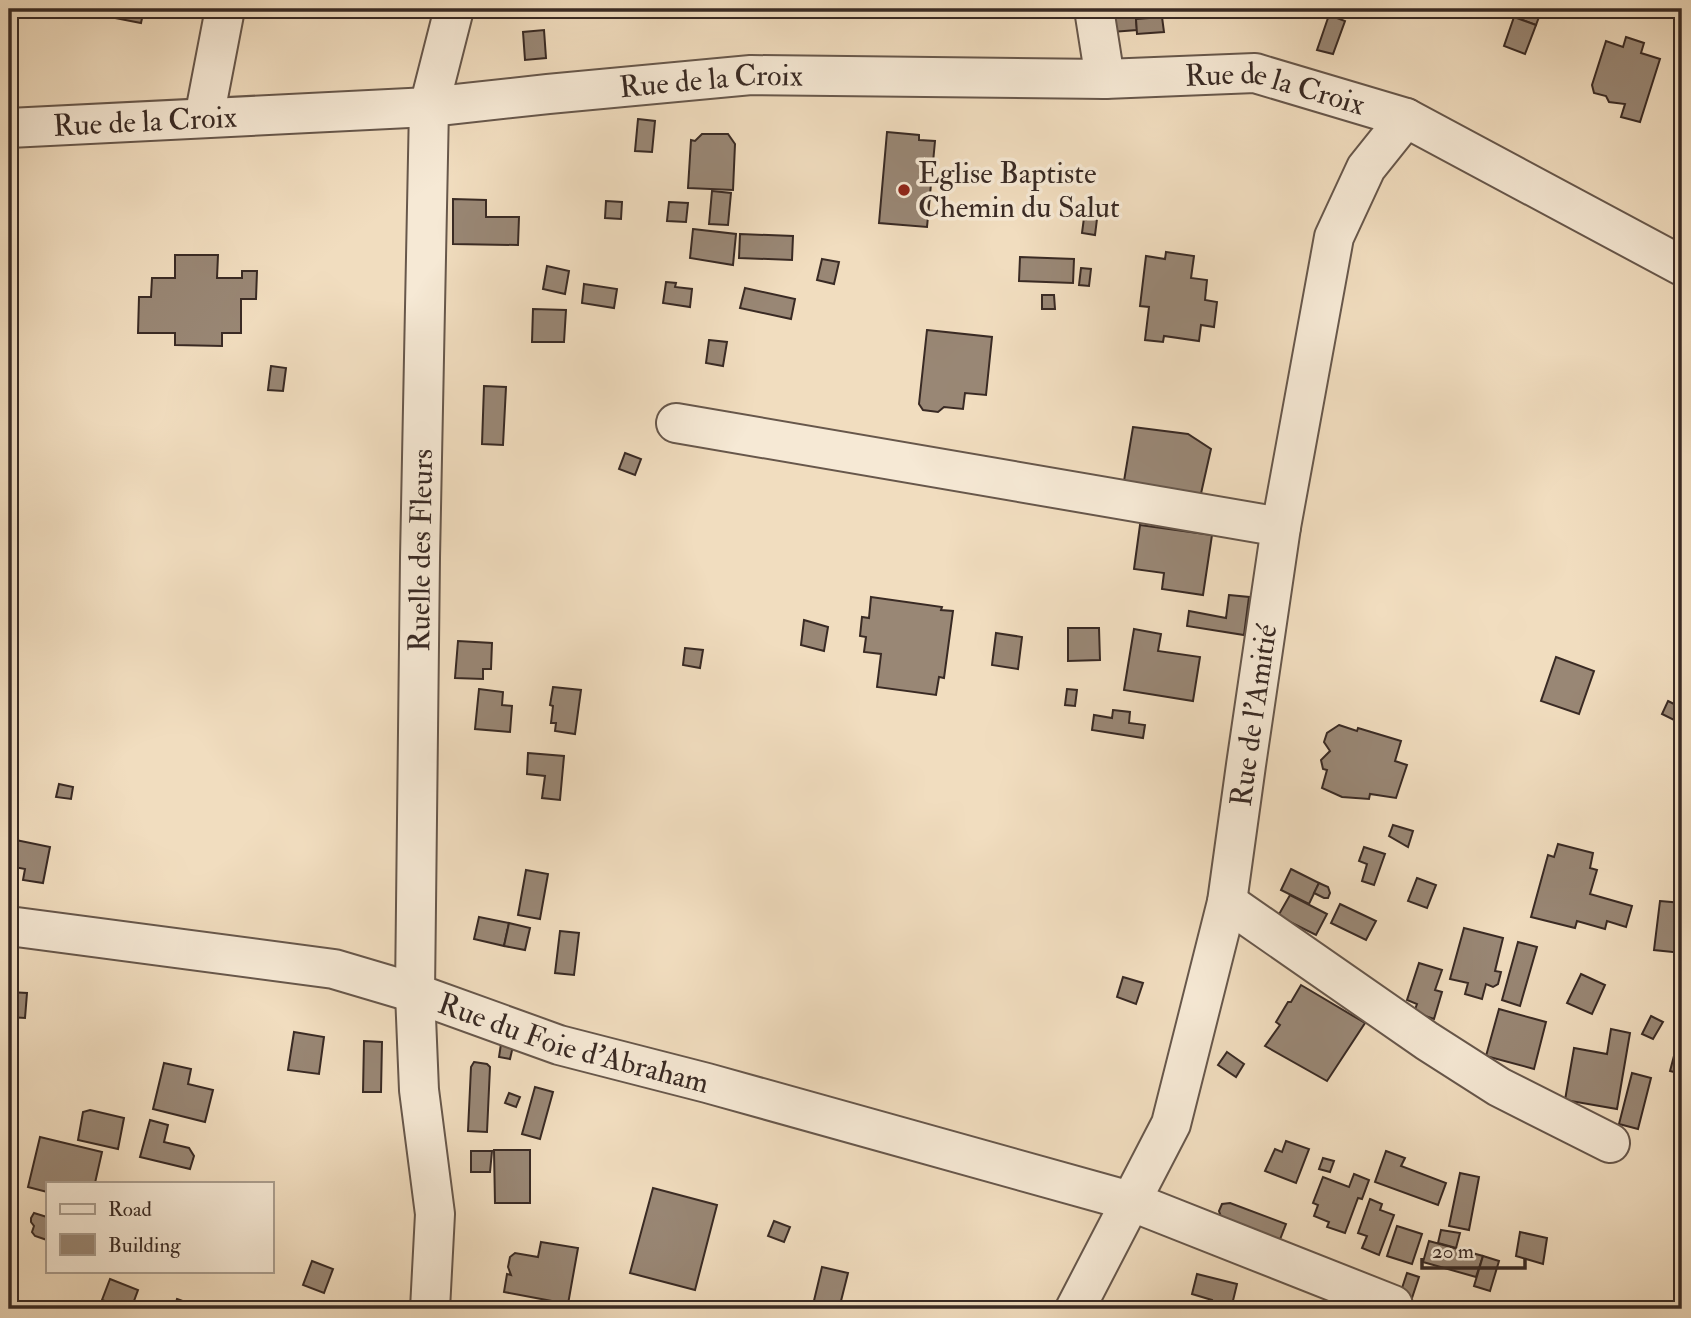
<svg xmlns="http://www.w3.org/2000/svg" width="1691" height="1318" viewBox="0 0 1691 1318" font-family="'IM FELL Double Pica',serif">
  <rect width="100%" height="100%" fill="#f1ddbf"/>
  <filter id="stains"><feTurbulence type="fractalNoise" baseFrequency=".00286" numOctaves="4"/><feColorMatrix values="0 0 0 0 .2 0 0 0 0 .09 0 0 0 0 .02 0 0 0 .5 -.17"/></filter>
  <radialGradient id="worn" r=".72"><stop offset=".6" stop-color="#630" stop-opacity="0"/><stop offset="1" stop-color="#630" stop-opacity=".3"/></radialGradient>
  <g fill="#998775" stroke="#392a24" stroke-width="2">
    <path d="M118,9H144L141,23L115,18Z"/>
    <path d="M1110,9H1135L1137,30L1112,32Z"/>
    <path d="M1517,9H1542L1536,25L1514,17Z"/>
    <path d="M1329,15L1345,21L1333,54L1317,50Z"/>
    <path d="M1162,17L1164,32L1137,34L1136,19Z"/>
    <path d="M1514,17L1536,25L1525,54L1504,46Z"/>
    <path d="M544,30L546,58L525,60L523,32Z"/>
    <path d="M1626,37L1644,43L1641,53L1660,59L1640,122L1621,117L1625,104L1609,102L1606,96L1594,93L1592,85L1606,41L1623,47Z"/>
    <path d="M638,119L655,121L652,152L635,151Z"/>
    <path d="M887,132L919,135V140L935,141L927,227L879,223Z"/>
    <path d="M702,134H728L735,144L733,190L688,188L691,140L695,141Z"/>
    <path d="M712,191L731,193L728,225L709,224Z"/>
    <path d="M453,199L486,200V217H519L518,245L453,244Z"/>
    <path d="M606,201L622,202L621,219L605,218Z"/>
    <path d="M669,202L688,203L686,222L667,221Z"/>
    <path d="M1085,210L1098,211L1095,235L1082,233Z"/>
    <path d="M693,229L736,234L733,265L690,258Z"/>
    <path d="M740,234L793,236L792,260L739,258Z"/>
    <path d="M1166,252L1194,256L1191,278L1207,280L1205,300L1217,302L1214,327L1201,325L1199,341L1164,336L1163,342L1145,340L1149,307L1140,306L1146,256L1165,259Z"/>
    <path d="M175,255H218L217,278H242V271H257L256,299H241V333H222V346L175,345V333H138L139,297H151L152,278H175Z"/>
    <path d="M1020,257L1074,259L1073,283L1019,281Z"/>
    <path d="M822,259L839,262L834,284L817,280Z"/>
    <path d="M547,266L569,271L565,294L543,289Z"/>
    <path d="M1081,268L1091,269L1089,286L1079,285Z"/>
    <path d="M666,282L676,283L675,287L692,289L690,307L663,303Z"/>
    <path d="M584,284L617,289L614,308L582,303Z"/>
    <path d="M745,288L795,299L791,319L740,308Z"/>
    <path d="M1042,295H1054L1055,309H1042Z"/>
    <path d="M533,309L566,310L564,342H532Z"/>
    <path d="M927,330L992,337L986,395L965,393L963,409L944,407L938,412L923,410L919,404Z"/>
    <path d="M709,340L727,342L723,366L706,363Z"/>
    <path d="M271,366L286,368L283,391L268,390Z"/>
    <path d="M484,386L506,387L503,445L482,444Z"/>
    <path d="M1133,427L1188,434L1211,449L1200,498L1124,481Z"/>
    <path d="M625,453L641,459L635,475L619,469Z"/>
    <path d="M1140,525L1212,535L1203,595L1162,589L1164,573L1134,569Z"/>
    <path d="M1229,595L1249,597L1244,635L1187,626L1189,611L1226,618Z"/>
    <path d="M871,597L942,607L941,610L953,611L944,678L939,677L936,695L877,687L881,654L864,652L866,637L860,636L862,617L869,618Z"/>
    <path d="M804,620L828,627L824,651L801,645Z"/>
    <path d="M1068,628H1099L1100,660L1068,661Z"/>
    <path d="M1134,629L1161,634L1158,651L1200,657L1193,701L1124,690Z"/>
    <path d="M996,633L1022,637L1018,669L992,665Z"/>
    <path d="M458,641L492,643L491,669H483V679L455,678Z"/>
    <path d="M685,648L703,650L700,668L683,665Z"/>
    <path d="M1556,657L1594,671L1579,714L1541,701Z"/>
    <path d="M553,687L581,690L575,734L555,731L556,723H551L553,706L550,705Z"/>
    <path d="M479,689L503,692L502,705L512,706L510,732L475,729Z"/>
    <path d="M1067,689L1077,690L1075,706L1065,705Z"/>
    <path d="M1668,701L1682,708L1676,721L1662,714Z"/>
    <path d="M1113,710L1130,712L1129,723L1145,725L1143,738L1092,730L1094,715L1112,718Z"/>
    <path d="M1339,725L1357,731L1358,728L1401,741L1395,761L1407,765L1396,798L1370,794L1369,799L1342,797L1322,788L1327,770L1323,769L1321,760L1330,751L1324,742L1327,733Z"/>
    <path d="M528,753L564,756L560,800L542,798L545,776L527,774Z"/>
    <path d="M59,784L73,787L71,799L56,797Z"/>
    <path d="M1393,825L1413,831L1408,847L1389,836Z"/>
    <path d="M11,839L50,847L43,883L23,880L25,869L9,866V852Z"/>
    <path d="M1558,844L1593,853L1590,868L1597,870L1590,894L1632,906L1626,927L1607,921L1605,929L1577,921L1575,928L1531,917L1548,855L1554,857Z"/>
    <path d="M1364,847L1385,854L1374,885L1362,881L1367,864L1359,861Z"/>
    <path d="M1291,869L1319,883L1309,904L1281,890Z"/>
    <path d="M526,870L548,874L540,919L518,915Z"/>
    <path d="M1417,878L1436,885L1427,908L1408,901Z"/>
    <path d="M1319,883L1328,887L1330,893L1328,898H1324L1314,893Z"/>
    <path d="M1290,895L1327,914L1316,935L1278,916Z"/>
    <path d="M1660,901L1682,903V953L1654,950Z"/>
    <path d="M1340,904L1376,921L1366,940L1331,923Z"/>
    <path d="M479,917L509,923L504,946L474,939Z"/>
    <path d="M509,923L530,928L525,950L504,946Z"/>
    <path d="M1464,928L1503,938L1495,971L1501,972L1498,984L1493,987L1486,984L1482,999L1465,994L1468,983L1450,979Z"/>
    <path d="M560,931L579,933L574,975L555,973Z"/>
    <path d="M1518,942L1537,947L1520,1006L1502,1000Z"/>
    <path d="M1419,963L1442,970L1435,990L1442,992L1434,1019L1414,1012L1417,1004L1407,1000Z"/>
    <path d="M1581,974L1605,985L1592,1014L1567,1003Z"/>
    <path d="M1123,977L1143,983L1136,1004L1117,997Z"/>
    <path d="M1301,985L1365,1023L1327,1081L1265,1046L1280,1025L1276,1022L1288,1002H1291Z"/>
    <path d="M9,992L27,993L25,1018L9,1017Z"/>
    <path d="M1499,1009L1546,1022L1534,1069L1486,1056Z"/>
    <path d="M1651,1016L1663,1022L1653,1039L1642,1034Z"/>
    <path d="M1611,1029L1630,1033L1617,1109L1565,1100L1574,1048L1607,1054Z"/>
    <path d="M294,1032L324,1037L319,1074L288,1070Z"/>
    <path d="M364,1041L382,1042L381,1092H363Z"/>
    <path d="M501,1044L513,1046L510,1059L499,1057Z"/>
    <path d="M1227,1052L1244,1064L1236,1077L1218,1065Z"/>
    <path d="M1675,1052L1682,1054V1074L1670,1071Z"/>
    <path d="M474,1062L487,1064L490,1067L487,1132L468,1131L471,1067Z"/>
    <path d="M164,1063L191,1069L188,1084L213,1090L205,1122L153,1109Z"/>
    <path d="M1632,1073L1651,1078L1638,1129L1619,1124Z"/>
    <path d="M535,1087L553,1092L540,1139L522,1134Z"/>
    <path d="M509,1093L520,1097L516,1107L505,1103Z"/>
    <path d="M90,1110L124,1118L118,1149L78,1140L83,1112Z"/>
    <path d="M150,1120L168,1125L164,1142L189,1148L194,1156L190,1169L140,1157Z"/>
    <path d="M40,1137L102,1152L95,1183H47V1192L28,1187Z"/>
    <path d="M1286,1141L1309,1149L1296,1183L1265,1171L1275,1149L1282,1152Z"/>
    <path d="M494,1150H530V1203H495Z"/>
    <path d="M471,1151H492L490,1172H471Z"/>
    <path d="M1386,1151L1405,1158L1401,1166L1446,1183L1438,1205L1375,1182Z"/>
    <path d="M1323,1158L1334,1161L1330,1172L1319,1169Z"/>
    <path d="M1460,1173L1479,1177L1469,1230L1449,1226Z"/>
    <path d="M1354,1174L1369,1180L1362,1199L1358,1198L1345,1233L1327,1227L1329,1222L1314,1216L1318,1205L1313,1203L1323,1177L1349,1187Z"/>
    <path d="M653,1188L717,1205L695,1290L630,1273Z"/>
    <path d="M1370,1199L1382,1204L1380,1210L1394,1215L1379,1255L1362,1248L1367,1236L1358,1233Z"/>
    <path d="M1230,1203L1286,1224L1279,1242L1222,1220L1219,1211L1222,1204Z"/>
    <path d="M34,1213L47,1217V1240L35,1236L32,1232L34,1226L31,1222V1218Z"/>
    <path d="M774,1221L790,1227L784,1242L768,1236Z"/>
    <path d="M1397,1226L1422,1234L1412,1264L1387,1256Z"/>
    <path d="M1441,1230L1460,1233L1456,1248L1438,1243Z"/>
    <path d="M1520,1232L1547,1238L1543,1264L1516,1256Z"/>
    <path d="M1429,1241L1483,1256L1476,1277L1423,1262Z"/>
    <path d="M541,1242L578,1248L568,1304L504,1292L507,1274L511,1275L508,1267L510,1257L515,1253L538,1257Z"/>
    <path d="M1483,1256L1499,1261L1490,1291L1474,1286Z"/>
    <path d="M312,1261L333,1269L324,1293L303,1285Z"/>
    <path d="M822,1267L848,1273L839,1309H812Z"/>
    <path d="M1407,1273L1419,1277L1412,1298L1400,1294Z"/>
    <path d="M1197,1274L1237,1284L1231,1309H1210L1212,1300L1192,1294Z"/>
    <path d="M110,1279L138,1290L131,1309H126L102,1300Z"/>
    <path d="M177,1299L205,1309H174Z"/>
  </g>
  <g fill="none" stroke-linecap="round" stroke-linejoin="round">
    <defs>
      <g id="minor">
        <path d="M1094,9L1105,79"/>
        <path d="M204,118L225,9"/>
        <path id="s1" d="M9,128L429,107L548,94L751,75L1105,79L1255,73L1406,118L1682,266"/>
        <path d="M676,423L1281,527"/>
        <path d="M1227,902L1427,1041L1499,1087L1610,1143"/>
        <path id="s2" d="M9,926L334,969L415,993L559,1045L707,1083L1130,1201L1393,1305"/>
        <path id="s3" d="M430,1309L435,1214L419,1090L415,993L420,558L429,107L454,9"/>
        <path id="s4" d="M1075,1309L1171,1124L1227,902L1246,765L1281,527L1334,237L1366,168L1406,118"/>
      </g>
    </defs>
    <use href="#minor" stroke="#67574b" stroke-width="42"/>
    <use href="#minor" stroke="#f6e9d5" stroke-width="38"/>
  </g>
  <circle fill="#8f2418" stroke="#f6e9d5" stroke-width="2.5" cx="904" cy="190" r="7"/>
  <g text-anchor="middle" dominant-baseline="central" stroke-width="7" stroke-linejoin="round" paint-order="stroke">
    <g font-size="30" fill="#392a24" stroke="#f6e9d5">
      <text stroke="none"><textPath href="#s1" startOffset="704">Rue de la Croix</textPath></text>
      <text stroke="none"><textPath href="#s1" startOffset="1270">Rue de la Croix</textPath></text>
      <text stroke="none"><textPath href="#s1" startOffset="136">Rue de la Croix</textPath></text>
      <text stroke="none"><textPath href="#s3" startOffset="760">Ruelle des Fleurs</textPath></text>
      <text stroke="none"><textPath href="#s4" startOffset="626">Rue de l'Amitié</textPath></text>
      <text stroke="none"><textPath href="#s2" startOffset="579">Rue du Foie d'Abraham</textPath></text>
    </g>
    <g font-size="30" fill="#392a24" stroke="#f6e9d5" text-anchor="start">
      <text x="918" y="173">Eglise Baptiste<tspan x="918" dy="34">Chemin du Salut</tspan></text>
    </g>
  </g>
  <rect width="1691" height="1318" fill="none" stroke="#f1ddbf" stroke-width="35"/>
  <rect x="10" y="10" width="1670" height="1297" fill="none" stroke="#392a24" stroke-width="3.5"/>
  <rect x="18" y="18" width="1656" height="1283" fill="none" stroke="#392a24" stroke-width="2"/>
  <rect x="46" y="1182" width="228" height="91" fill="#f6e9d5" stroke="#aa9d8e" stroke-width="2"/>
  <rect x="60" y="1204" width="35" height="10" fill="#f6e9d5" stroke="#aa9d8e" stroke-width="2"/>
  <text x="108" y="1216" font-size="21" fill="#392a24">Road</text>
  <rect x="60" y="1234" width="35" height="21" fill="#998775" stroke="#aa9d8e" stroke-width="2"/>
  <text x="108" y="1252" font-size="21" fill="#392a24">Building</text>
  <path d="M1422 1258v10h103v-10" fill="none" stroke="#392a24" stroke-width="3.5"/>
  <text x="1432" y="1258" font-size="21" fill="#392a24" stroke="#f6e9d5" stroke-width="5" paint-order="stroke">20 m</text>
  <rect width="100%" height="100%" filter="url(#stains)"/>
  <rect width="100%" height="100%" fill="url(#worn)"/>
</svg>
